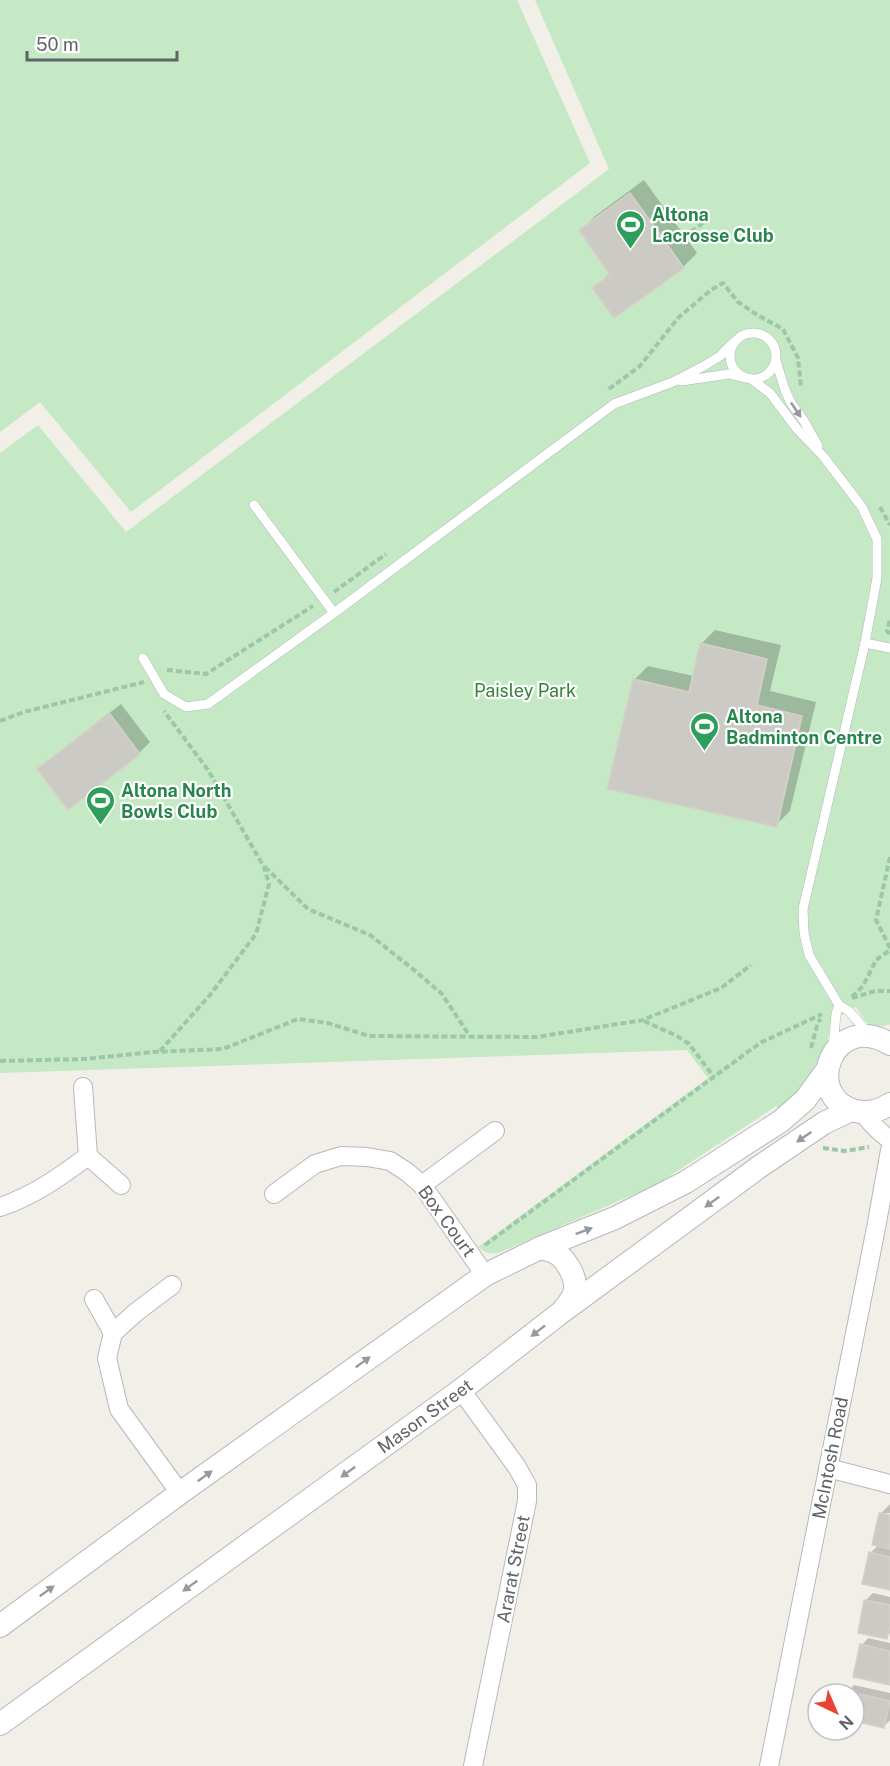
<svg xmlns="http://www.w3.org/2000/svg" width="890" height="1766" viewBox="0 0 890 1766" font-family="'Public Sans',sans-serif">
  <rect width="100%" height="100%" fill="#f1efe8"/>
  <g fill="#c5e8c5">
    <path d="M0,0H517L590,163L131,512L40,402L0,432Z"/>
    <path d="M535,0H890V1024C870,1031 866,1023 856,1007L831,1021L826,1049L819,1069L782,1113L776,1106L656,1185L498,1253C489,1254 485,1253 478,1247L708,1078L687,1050L0,1073V453L38,425L126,532L609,169Z"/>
  </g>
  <g fill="#0003">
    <path d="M644,180L697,253L683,267L594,288L611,272L581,230L595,216Z"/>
    <path d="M715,630L781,645L770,691L816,702L790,811L776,825L634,680L648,666L694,676L701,644Z"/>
    <path d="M121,704L150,742L139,753L68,807L39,770L50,759Z"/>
    <path d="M890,1504V1513H886V1516H890V1589L870,1553L879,1545L874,1544L881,1513Z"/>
    <path d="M873,1593L890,1597V1633L886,1637L860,1632L866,1600Z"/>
    <path d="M868,1638L890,1643V1684L862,1645Z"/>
    <path d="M854,1685L890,1693V1720L884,1726L854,1720V1694H847Z"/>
  </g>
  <g fill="#cccac5" stroke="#d6d1c6" stroke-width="1.5">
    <path d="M630,193L684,268L614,318L592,288L610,275L579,230Z"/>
    <path d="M700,643L767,659L757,705L802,716L777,827L607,789L633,679L689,692Z"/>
    <path d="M110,714L140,754L68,810L37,769Z"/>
    <path d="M879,1513L890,1515V1549L872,1545Z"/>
    <path d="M869,1552L890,1557V1590L862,1584Z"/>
    <path d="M864,1600L890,1605V1623L887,1639L858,1633Z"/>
    <path d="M860,1644L890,1651V1685L853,1677Z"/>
    <path d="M846,1691L890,1701L884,1728L854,1721V1694H845Z"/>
  </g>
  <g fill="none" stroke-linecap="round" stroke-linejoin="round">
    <defs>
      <g id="service">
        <circle cx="753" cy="356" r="23"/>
        <path d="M776,361L785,390L791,403L804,421L818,446"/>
        <path d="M751,379L770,393L797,429L823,456L862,507L877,539V578L865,643L803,909L804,933L809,955L839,1005L849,1011L869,1034"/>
        <path d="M681,381L729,374L741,377"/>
        <path d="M254,505L334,613"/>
        <path d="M865,643L890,648"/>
        <path d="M143,658L164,694L186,707L208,704L334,613L614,404L673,382L704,366L720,356L734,342"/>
        <path d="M833,1047L836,1014L839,1005"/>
      </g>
      <g id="minor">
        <path d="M83,1087L88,1156L121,1185"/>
        <path d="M861,1112C871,1121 878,1133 890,1139"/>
        <path d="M422,1185L495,1131"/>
        <path d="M274,1194L315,1164L341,1156L367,1157L390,1161L407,1172L422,1185L485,1275"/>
        <path d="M0,1207C33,1196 60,1177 88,1156"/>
        <path d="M172,1285L135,1313L113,1333L107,1358L119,1409L180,1493"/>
        <path d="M94,1299L113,1333"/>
        <path d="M461,1390L517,1467L527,1485V1501L473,1766"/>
        <path d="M828,1468L890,1484"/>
        <path d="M769,1766L876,1228L890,1150"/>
      </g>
      <g id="tertiary">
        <path d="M890,1044C833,1009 801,1096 855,1111C868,1114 879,1111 890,1104"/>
        <path d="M540,1248C544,1249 550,1250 554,1252C565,1257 576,1276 575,1288C575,1296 569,1303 564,1309"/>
        <path d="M0,1626L180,1493L485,1275L540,1248L615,1218L686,1182L781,1121L805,1100L827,1070"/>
        <path d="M0,1724L461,1390L559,1314L759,1167L824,1123L851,1110"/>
      </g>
    </defs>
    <use href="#service" stroke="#b5b8bc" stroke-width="10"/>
    <use href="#minor" stroke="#b5b8bc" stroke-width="20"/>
    <use href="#tertiary" stroke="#b5b8bc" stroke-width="24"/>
    <g stroke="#9cc7a9" stroke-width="4" stroke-dasharray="6 3" stroke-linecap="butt">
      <path d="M677,243L709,218"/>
      <path d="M609,389L640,366L678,318L711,290L723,283L738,302L759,316L783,329L798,358L801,387"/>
      <path d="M880,507L890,525"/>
      <path d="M334,592L386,554"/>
      <path d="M890,634L887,631L890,620"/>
      <path d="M167,670L206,674L313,606"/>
      <path d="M0,721L24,712L144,682"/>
      <path d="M890,857L876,920L890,948"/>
      <path d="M265,867L308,909L370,935L414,970L442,994L469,1035"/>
      <path d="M852,997L863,986L876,960L890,950"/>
      <path d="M852,998L875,991H890"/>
      <path d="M644,1021L677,1036L689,1044L714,1077"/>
      <path d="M811,1048L818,1022L821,1019"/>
      <path d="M160,1051L210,995L256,934L269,884L264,867L208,770L164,711"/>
      <path d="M0,1061L85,1059L153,1052L223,1049L298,1019L328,1023L369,1036L537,1037L643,1020L721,988L751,965"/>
      <path d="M823,1148L845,1151L869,1147"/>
      <path d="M485,1245L760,1043L822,1014"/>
    </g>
    <use href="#service" stroke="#fff" stroke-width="9"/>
    <use href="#minor" stroke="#fff" stroke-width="18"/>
    <use href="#tertiary" stroke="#fff" stroke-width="22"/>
  </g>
  <defs><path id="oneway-solid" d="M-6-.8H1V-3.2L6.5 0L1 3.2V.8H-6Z" transform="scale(1.5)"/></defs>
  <g fill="#979a9d">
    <use href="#oneway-solid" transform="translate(796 410) rotate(56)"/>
    <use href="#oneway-solid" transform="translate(804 1137) rotate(146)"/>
    <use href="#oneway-solid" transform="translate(712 1202) rotate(144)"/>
    <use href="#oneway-solid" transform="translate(584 1231) rotate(-21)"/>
    <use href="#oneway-solid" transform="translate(538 1331) rotate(142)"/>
    <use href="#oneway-solid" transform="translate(363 1362) rotate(-36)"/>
    <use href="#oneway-solid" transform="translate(348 1472) rotate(144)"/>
    <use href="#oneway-solid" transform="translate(205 1476) rotate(-36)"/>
    <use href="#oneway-solid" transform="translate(190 1586) rotate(144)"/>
    <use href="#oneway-solid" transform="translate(47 1591) rotate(-36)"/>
  </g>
  <defs>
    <symbol id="stadium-pin" viewBox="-11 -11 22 30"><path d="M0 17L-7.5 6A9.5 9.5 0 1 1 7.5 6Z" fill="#2e9e5b" stroke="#fff"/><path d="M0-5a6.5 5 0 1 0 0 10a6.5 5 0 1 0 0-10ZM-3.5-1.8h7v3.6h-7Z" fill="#fff"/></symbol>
  </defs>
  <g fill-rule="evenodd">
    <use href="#stadium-pin" x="614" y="208" width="33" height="45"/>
    <use href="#stadium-pin" x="688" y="710" width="33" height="45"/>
    <use href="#stadium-pin" x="84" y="784" width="33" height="45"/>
  </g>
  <g text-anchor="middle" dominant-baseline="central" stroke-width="4.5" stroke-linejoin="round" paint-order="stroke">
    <g font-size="18" font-weight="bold" fill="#27864d" stroke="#fff" text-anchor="start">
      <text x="652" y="214">Altona<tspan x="652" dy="21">Lacrosse Club</tspan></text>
      <text x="726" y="716">Altona<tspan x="726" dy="21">Badminton Centre</tspan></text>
      <text x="121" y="790">Altona North<tspan x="121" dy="21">Bowls Club</tspan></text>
    </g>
    <g font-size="18" fill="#348238" stroke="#fff">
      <text x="525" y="690">Paisley Park</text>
    </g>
    <g font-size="18" fill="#5f6368" stroke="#fff">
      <text transform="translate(447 1221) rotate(54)">Box Court</text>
      <text transform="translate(425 1416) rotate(-36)">Mason Street</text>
      <text transform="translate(830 1458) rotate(-79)">McIntosh Road</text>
      <text transform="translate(513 1569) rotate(-79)">Ararat Street</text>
    </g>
  </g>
  <g transform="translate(836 1712) rotate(136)"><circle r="28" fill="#ffffff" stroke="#bfc1c3" stroke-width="1.5"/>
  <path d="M0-4.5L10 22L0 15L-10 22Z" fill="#ea4335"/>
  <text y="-9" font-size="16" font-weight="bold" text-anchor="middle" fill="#5f6368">N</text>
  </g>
  <path d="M27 51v9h150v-9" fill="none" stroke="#5f6368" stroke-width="3"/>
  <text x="36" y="51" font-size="18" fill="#5f6368" stroke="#ffffff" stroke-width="4.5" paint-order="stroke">50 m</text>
</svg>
